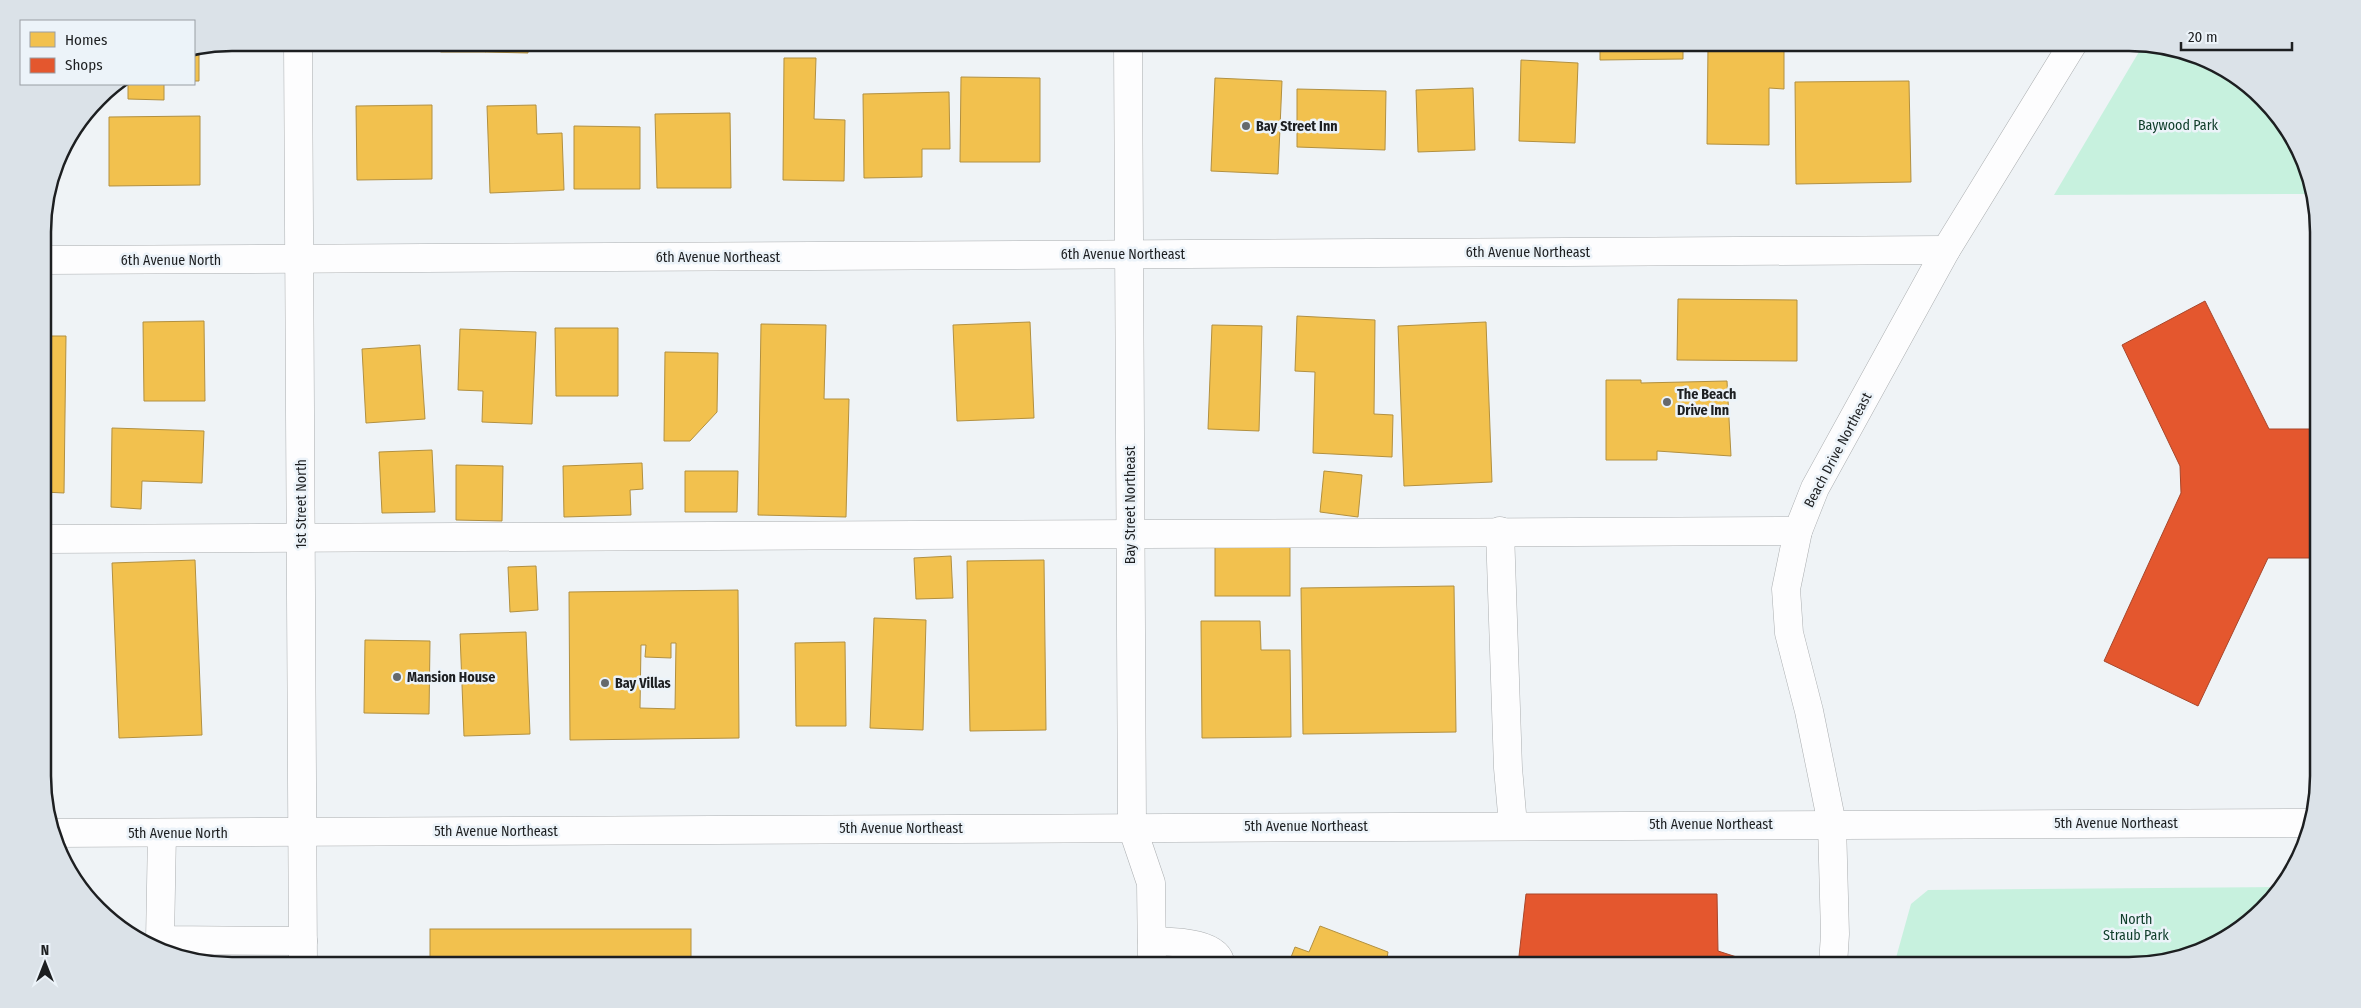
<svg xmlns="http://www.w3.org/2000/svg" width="2361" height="1008" viewBox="0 0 2361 1008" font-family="'Fira Sans Condensed',sans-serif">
  <rect width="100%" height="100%" fill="#eff3f6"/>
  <g fill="#c7f1de">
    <path d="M2143,45L2201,57L2244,82L2279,117L2304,160L2313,194L2054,195Z"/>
    <path d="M2282,887L2234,933L2190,955L2141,965H1894L1911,904L1928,890Z"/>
  </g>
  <g fill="#f2c14e" stroke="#b29040" fill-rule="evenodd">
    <rect x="441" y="42" width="44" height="10"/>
    <path d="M485,42H528V53L485,52Z"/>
    <path d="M656,42H695V47L656,46Z"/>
    <rect x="761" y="42" width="70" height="6"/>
    <path d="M862,42H957V49L862,45Z"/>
    <path d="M1600,42H1683V59L1600,60Z"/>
    <path d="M1741,42H1770V47L1784,48V89L1769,88V145L1707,144L1708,45L1741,46Z"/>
    <path d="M199,49V81H194V50Z"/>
    <path d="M784,58H816L814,119L845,120L844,181L783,180Z"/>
    <path d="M1521,60L1578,63L1575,143L1519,141Z"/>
    <path d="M961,77L1040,78V162H960Z"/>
    <path d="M1215,78L1282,81L1278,174L1211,171Z"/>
    <path d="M1909,81L1911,182L1796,184L1795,82Z"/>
    <path d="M128,84H164V100L128,99Z"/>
    <path d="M1473,88L1475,150L1418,152L1416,90Z"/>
    <path d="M1297,89L1386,91L1385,150L1297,147Z"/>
    <path d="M949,92L950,149H922V177L864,178L863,94Z"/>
    <path d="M432,105V179L357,180L356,106Z"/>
    <path d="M536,105L537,134L562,133L564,190L490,193L487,106Z"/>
    <path d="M730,113L731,188H657L655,114Z"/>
    <path d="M200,116V185L109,186V117Z"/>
    <path d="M574,126L640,127V189H574Z"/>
    <path d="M1678,299L1797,300V361L1677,360Z"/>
    <path d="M1297,316L1375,320L1374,414L1393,415L1392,457L1313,453L1315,372L1295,371Z"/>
    <path d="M204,321L205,401H144L143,322Z"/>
    <path d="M1030,322L1034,418L957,421L953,325Z"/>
    <path d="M1486,322L1492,482L1404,486L1398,326Z"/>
    <path d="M761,324L826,325L824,399H849L846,517L758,515Z"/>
    <path d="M1212,325L1262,326L1259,431L1208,429Z"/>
    <path d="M555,328H618V396H556Z"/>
    <path d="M460,329L536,332L532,424L482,422L483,391L458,390Z"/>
    <path d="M43,336H66L64,493L44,492Z"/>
    <path d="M420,345L425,419L366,423L362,349Z"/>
    <path d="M665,352L718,353L717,412L690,441H664Z"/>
    <path d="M1606,380H1641V383L1727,381L1731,456L1657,451V460H1606Z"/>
    <path d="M112,428L204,431L202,483L142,481L141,509L111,507Z"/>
    <path d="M432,450L435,512L382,513L379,452Z"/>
    <path d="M642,463L643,489L630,490L631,515L564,517L563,466Z"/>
    <path d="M456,465L503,466L502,521L456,520Z"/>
    <path d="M685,471H738L737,512H685Z"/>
    <path d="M1324,471L1362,475L1358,517L1320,512Z"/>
    <rect x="1215" y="547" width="75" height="49"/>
    <path d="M951,556L953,598L916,599L914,558Z"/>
    <path d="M195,560L202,735L119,738L112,563Z"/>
    <path d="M1044,560L1046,730L970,731L967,561Z"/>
    <path d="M536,566L538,610L510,612L508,567Z"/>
    <path d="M1454,586L1456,732L1303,734L1301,588Z"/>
    <path d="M738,590L739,738L570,740L569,592ZM671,643H676L675,709L640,708L641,645H646L645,657L671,658Z"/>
    <path d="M874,618L926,620L923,730L870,728Z"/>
    <path d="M1201,621H1260L1261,650H1290L1291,737L1202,738Z"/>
    <path d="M526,632L530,734L464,736L460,634Z"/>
    <path d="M365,640L430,641L429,714L364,713Z"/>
    <path d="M845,642L846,726H796L795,643Z"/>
    <path d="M1320,926L1388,952L1386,965H1288L1295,947L1309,952Z"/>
    <rect x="430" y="929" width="261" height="36"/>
  </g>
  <g fill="#e4572e" stroke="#a8462a">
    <path d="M2205,301L2269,429H2318V558H2268L2198,706L2104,661L2181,493L2180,466L2122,345Z"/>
    <path d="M1526,894H1717L1718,951L1749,961L1747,965H1518Z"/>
  </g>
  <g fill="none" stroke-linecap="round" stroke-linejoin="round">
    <defs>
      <g id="minor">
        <path d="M298,42L303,965"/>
        <path d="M1128,42L1132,827L1151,883L1152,965"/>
        <path d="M43,260L1946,250"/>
        <path d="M1500,531L1508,768L1513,825"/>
        <path d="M44,539L1798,531"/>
        <path d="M53,833L2309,823"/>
        <path d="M162,833L160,940L303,941"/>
        <path d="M1152,941C1171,942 1218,941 1221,965"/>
        <path d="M1833,965L1835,934L1832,824L1809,711L1789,633L1786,589L1798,531L1815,488L1946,250L2074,42"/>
      </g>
    </defs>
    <use href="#minor" stroke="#abaeb0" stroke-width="29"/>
    <use href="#minor" stroke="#fdfdfe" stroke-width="28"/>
  </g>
  <g fill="#66696c" stroke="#ecf3f9" stroke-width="2">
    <circle cx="1246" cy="126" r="5"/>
    <circle cx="1667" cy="402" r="5"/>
    <circle cx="397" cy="677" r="5"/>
    <circle cx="605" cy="683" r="5"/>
  </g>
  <g text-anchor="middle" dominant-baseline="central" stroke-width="5" stroke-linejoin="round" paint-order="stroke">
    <g font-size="14" fill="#0e3c29" stroke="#ecf3f9">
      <text x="2178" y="125">Baywood Park</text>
      <text x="2136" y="919">North<tspan x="2136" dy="16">Straub Park</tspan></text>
    </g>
    <g font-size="14" font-weight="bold" fill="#1d1f21" stroke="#ecf3f9" text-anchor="start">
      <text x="1256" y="126">Bay Street Inn</text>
      <text x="1677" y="394">The Beach<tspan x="1677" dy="16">Drive Inn</tspan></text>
      <text x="407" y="677">Mansion House</text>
      <text x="615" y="683">Bay Villas</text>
    </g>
    <g font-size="14" fill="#1d1f21" stroke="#ecf3f9">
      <text x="1528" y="252">6th Avenue Northeast</text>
      <text x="1123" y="254">6th Avenue Northeast</text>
      <text x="718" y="257">6th Avenue Northeast</text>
      <text x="171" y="260">6th Avenue North</text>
      <text transform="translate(1838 450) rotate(-62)">Beach Drive Northeast</text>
      <text transform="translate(301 504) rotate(-90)">1st Street North</text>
      <text transform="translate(1130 505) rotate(-90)">Bay Street Northeast</text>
      <text x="2116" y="823">5th Avenue Northeast</text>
      <text x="1711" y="824">5th Avenue Northeast</text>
      <text x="1306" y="826">5th Avenue Northeast</text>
      <text x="901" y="828">5th Avenue Northeast</text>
      <text x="496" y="831">5th Avenue Northeast</text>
      <text x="178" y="833">5th Avenue North</text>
    </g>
  </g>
  <path d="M0 0H2361V1008H0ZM232 51H2129A181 181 0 0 1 2310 232V776A181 181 0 0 1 2129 957H232A181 181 0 0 1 51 776V232A181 181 0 0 1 232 51Z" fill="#dbe2e8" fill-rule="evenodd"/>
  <path fill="none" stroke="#1d1f21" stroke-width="2.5" d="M232 51H2129A181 181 0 0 1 2310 232V776A181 181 0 0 1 2129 957H232A181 181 0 0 1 51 776V232A181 181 0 0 1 232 51Z"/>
  <rect x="20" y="20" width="175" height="65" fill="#ecf3f9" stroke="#999ea3"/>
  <rect x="30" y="32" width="25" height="15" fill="#f2c14e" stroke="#999ea3"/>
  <text x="65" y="45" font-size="15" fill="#1d1f21">Homes</text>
  <rect x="30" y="58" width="25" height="15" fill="#e4572e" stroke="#999ea3"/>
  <text x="65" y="70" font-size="15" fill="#1d1f21">Shops</text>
  <g transform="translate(45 963)" stroke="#ecf3f9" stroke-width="4" paint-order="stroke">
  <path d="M0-4L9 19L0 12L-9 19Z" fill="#1d1f21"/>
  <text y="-8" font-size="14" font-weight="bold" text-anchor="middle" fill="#1d1f21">N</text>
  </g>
  <path d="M2181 42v8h111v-8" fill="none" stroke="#1d1f21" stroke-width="2.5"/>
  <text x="2188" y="42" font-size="15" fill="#1d1f21" stroke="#ecf3f9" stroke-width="4" paint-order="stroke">20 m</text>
</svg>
